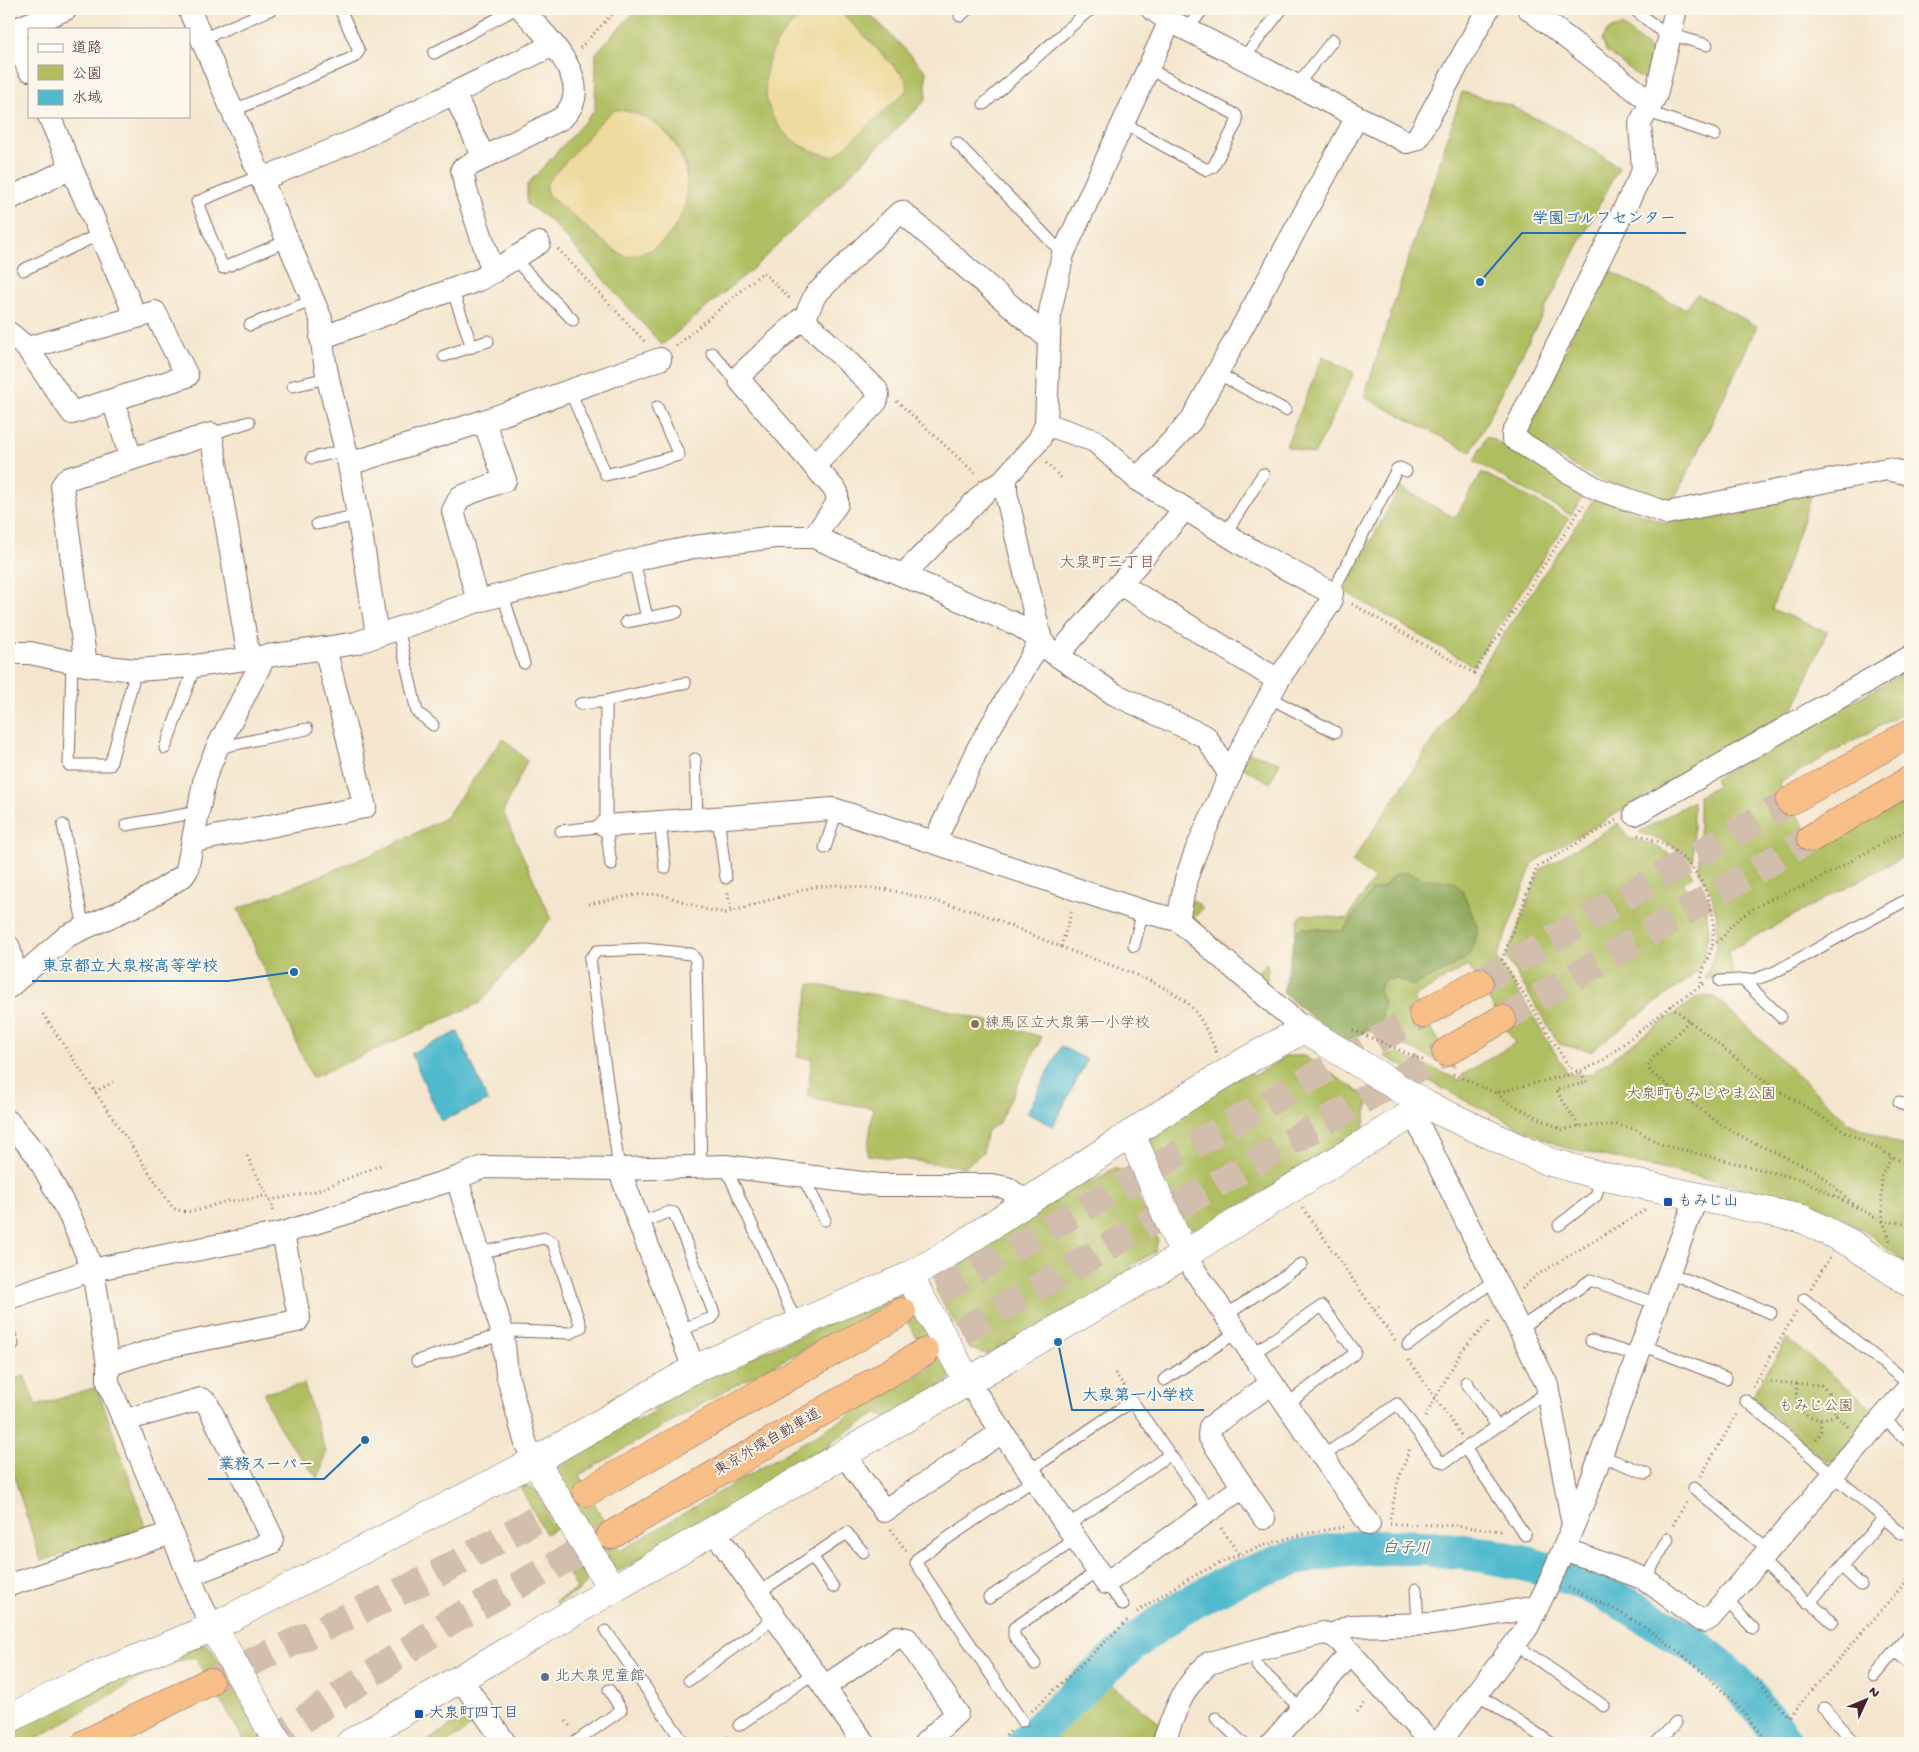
<svg xmlns="http://www.w3.org/2000/svg" width="1919" height="1752" viewBox="0 0 1919 1752" font-family="'Gochi Hand','Klee One',sans-serif">
  <rect width="100%" height="100%" fill="#fbf7ec"/>
  <filter id="ink" filterUnits="userSpaceOnUse"><feTurbulence type="fractalNoise" baseFrequency=".02" numOctaves="2"/><feDisplacementMap in="SourceGraphic" scale="10" xChannelSelector="R" yChannelSelector="G"/><feConvolveMatrix kernelMatrix="1 2 1 2 8 2 1 2 1" color-interpolation-filters="sRGB"/></filter>
  <filter id="wash" filterUnits="userSpaceOnUse"><feTurbulence type="fractalNoise" baseFrequency=".0096" numOctaves="4" result="noise"/><feDisplacementMap in="SourceGraphic" scale="20" xChannelSelector="R" yChannelSelector="G"/><feGaussianBlur stdDeviation="1.12" result="paint"/><feColorMatrix in="noise" values="0 0 0 0 0 0 0 0 0 0 0 0 0 0 0 0 0 1.4 0 .05"/><feComposite in="paint" operator="in"/></filter>
  <g filter="url(#wash)">
    <rect width="100%" height="100%" fill="#f4e6ce"/>
    <g fill="#afbe61" stroke="#7c6e46" fill-rule="evenodd">
      <path d="M637,9H820L815,10L788,136L803,147L818,153L902,74L838,9H865L926,71V100L757,265L662,345L552,222L527,204V185L595,110L596,53ZM617,110C650,112 684,139 687,174C687,182 684,192 682,200C679,216 675,229 663,241C656,247 629,251 619,254L549,196Z"/>
      <path d="M1622,26L1656,53L1652,71L1645,79L1638,76L1606,51L1602,40L1608,30Z"/>
      <path d="M1462,92L1509,105L1571,136L1619,167L1471,452L1364,397Z"/>
      <path d="M1604,268L1685,309L1697,294L1757,326L1694,461L1673,500C1620,499 1568,461 1523,437Z"/>
      <path d="M1323,356L1354,373L1314,455L1286,446Z"/>
      <path d="M1487,436L1585,493L1571,515L1474,461Z"/>
      <path d="M1482,472L1569,519L1473,666L1344,591L1400,487L1455,518Z"/>
      <path d="M1812,493L1772,609L1827,632L1793,711L1533,862L1497,958L1568,1074L1589,1075L1699,996L1715,997L1850,1124L1910,1149V1266L1869,1234L1810,1202L1559,1146L1464,1100L1384,1056L1396,1053L1460,1080L1463,1078L1462,1075L1515,1043L1468,965L1413,998L1456,1069L1369,1030L1382,1023L1383,1000L1379,991L1383,981L1396,978L1469,908L1462,890L1453,881L1422,879L1406,872L1394,875L1384,887L1372,891L1343,931L1303,928L1296,931L1298,919L1303,914L1347,919L1374,879L1352,862L1595,497L1666,523Z"/>
      <path d="M1910,669V709L1779,783L1816,848L1910,796V853L1728,951L1733,975L1706,979L1705,977L1716,950L1717,920L1711,892L1699,871V796L1717,785L1714,779Z"/>
      <path d="M503,738L527,761L503,812L551,918L480,1003L312,1078L238,909L376,853L445,818Z"/>
      <path d="M1247,752L1280,762L1270,783L1240,766Z"/>
      <path d="M1693,801V862L1670,844L1639,832Z"/>
      <path d="M1619,823L1628,838C1654,843 1673,853 1691,873L1693,876L1682,883L1688,892L1699,885L1705,899L1709,930L1703,960L1696,973L1591,1051L1559,1044L1506,957L1541,869Z"/>
      <path d="M1189,901H1195L1203,908L1194,918L1256,974L1266,963L1268,969L1267,984L1188,918Z"/>
      <path d="M810,984L919,1002L1042,1037L998,1124L987,1130L983,1152L965,1167L867,1155L873,1108L807,1097L812,1059L797,1057Z"/>
      <path d="M1287,1056H1304L1369,1098L1363,1130L1197,1232L1184,1221L1149,1144L1152,1134L1249,1070L1254,1076Z"/>
      <path d="M1114,1168L1127,1173L1158,1240L1155,1252L1130,1266L1135,1275L987,1354L970,1349L936,1291L942,1274L965,1262L962,1257L1088,1175L1093,1182Z"/>
      <path d="M898,1293L905,1295L948,1363L950,1380L891,1417L876,1414L829,1443L833,1450L619,1571L614,1568L557,1473V1461L631,1414L636,1422L655,1411L657,1399ZM896,1302L933,1366L620,1551L579,1475L728,1389Z"/>
      <path d="M1787,1338L1878,1414L1834,1462H1827L1752,1397Z"/>
      <path d="M24,1375L36,1406L97,1387L147,1529L41,1561L9,1461V1381Z"/>
      <path d="M304,1384L326,1453L318,1479C296,1451 275,1428 264,1393Z"/>
      <path d="M519,1485L535,1489L558,1527L546,1534Z"/>
      <path d="M565,1540L586,1577V1584L579,1591L557,1603L555,1601L577,1589L554,1547Z"/>
      <path d="M205,1643L211,1649L266,1743H246L195,1657L160,1666L29,1743H9V1731L60,1704Z"/>
      <path d="M1108,1682L1162,1725L1155,1743H1045Z"/>
      <path d="M474,1711L481,1721L446,1743H424Z"/>
    </g>
    <path fill="#8ba557" stroke="#6a6241" d="M1406,872L1422,879L1453,881L1462,890L1478,929L1475,942L1468,956L1453,967L1412,986L1396,978L1383,981L1379,991L1383,1000L1382,1023L1347,1041L1334,1036L1283,993L1296,931L1303,928L1343,931L1372,891L1384,887L1394,875Z"/>
    <g fill="#eeda9e" stroke="#9c7c64">
      <path d="M820,9H838L907,80V90L834,157C812,152 792,144 778,125C749,84 773,22 820,9Z"/>
      <path d="M616,110C683,114 711,197 662,242C652,251 639,254 626,257L610,247L549,196L546,189L547,183L605,117Z"/>
    </g>
    <g fill="#4fb9cd" stroke="#4c6c7c">
      <path d="M458,1032L488,1101L441,1121L411,1053Z"/>
      <path d="M1061,1046L1087,1060L1053,1126L1027,1113Z"/>
    </g>
    <g fill="none" stroke-linecap="round" stroke-linejoin="round">
      <path stroke="#4fb9cd" stroke-width="36" d="M1025,1743C1087,1683 1147,1621 1226,1584C1254,1571 1285,1559 1315,1554C1398,1538 1508,1551 1586,1584C1609,1594 1632,1607 1653,1620C1681,1636 1709,1655 1732,1677C1752,1697 1769,1720 1785,1743"/>
    </g>
  </g>
  <g filter="url(#ink)">
    <g fill="none" stroke-linecap="round" stroke-linejoin="round">
      <g stroke="#d2bead" stroke-width="28" stroke-dasharray="28 14" stroke-linecap="butt">
        <path d="M1479,982L1790,801"/>
        <path d="M1502,1019L1811,838"/>
        <path d="M902,1312L1423,1014"/>
        <path d="M925,1352L1446,1052"/>
        <path d="M209,1682L429,1578L583,1494"/>
        <path d="M268,1743L449,1622L608,1537"/>
      </g>
      <defs>
        <g id="service">
          <path d="M1634,9L1662,32L1707,45"/>
          <path d="M960,16L968,9"/>
          <path d="M1188,29L1203,9"/>
          <path d="M202,39L272,9"/>
          <path d="M434,53L515,9"/>
          <path d="M1243,59L1282,9"/>
          <path d="M1296,86L1333,40"/>
          <path d="M984,104L1087,12L1093,9"/>
          <path d="M1648,109L1657,115L1715,135"/>
          <path d="M233,111L354,57L359,51L340,9"/>
          <path d="M1125,124L1207,170L1213,167L1237,122L1236,115L1149,69"/>
          <path d="M957,143L1063,254"/>
          <path d="M262,179L257,177L197,202L223,268L289,240"/>
          <path d="M514,259L573,320"/>
          <path d="M23,270L100,234"/>
          <path d="M452,289L472,347"/>
          <path d="M250,325L314,300"/>
          <path d="M712,353L733,377H739"/>
          <path d="M444,356L488,341"/>
          <path d="M1217,373L1285,410"/>
          <path d="M293,386L327,378"/>
          <path d="M570,391L606,475L679,455L657,407"/>
          <path d="M211,434L249,422"/>
          <path d="M312,458L346,450"/>
          <path d="M317,524L358,515"/>
          <path d="M1225,534L1263,474"/>
          <path d="M634,560L647,618"/>
          <path d="M1332,593L1397,469L1400,468L1406,471"/>
          <path d="M503,595L524,663"/>
          <path d="M626,622L677,612"/>
          <path d="M398,628L417,712L433,725"/>
          <path d="M72,662L69,765H110L136,670"/>
          <path d="M1270,698L1335,732"/>
          <path d="M580,704L607,701"/>
          <path d="M165,748L195,666"/>
          <path d="M217,748L307,729"/>
          <path d="M695,759L697,818"/>
          <path d="M718,817L726,878"/>
          <path d="M660,821L665,868"/>
          <path d="M63,825L84,928"/>
          <path d="M126,825L198,812"/>
          <path d="M561,831L606,826"/>
          <path d="M825,848L837,810"/>
          <path d="M611,865L606,826V704L609,700L685,683"/>
          <path d="M1134,946L1143,911"/>
          <path d="M1743,980L1781,1017"/>
          <path d="M1720,981L1756,979L1773,973L1910,898"/>
          <path d="M1899,1102L1910,1108"/>
          <path d="M725,1166L797,1324"/>
          <path d="M619,1169L590,959L597,951L645,949L691,954L696,960L701,1168"/>
          <path d="M808,1177L807,1185L825,1220"/>
          <path d="M639,1223L669,1212L674,1213L714,1313L712,1318L680,1330"/>
          <path d="M1559,1225L1596,1196L1601,1176"/>
          <path d="M1670,1273L1771,1313"/>
          <path d="M1804,1299L1910,1385"/>
          <path d="M1225,1316L1302,1264"/>
          <path d="M1520,1328L1591,1280L1657,1304"/>
          <path d="M9,1333L13,1344"/>
          <path d="M1591,1341L1638,1356"/>
          <path d="M1408,1345L1496,1279"/>
          <path d="M1642,1345L1726,1378"/>
          <path d="M1251,1355L1322,1306L1355,1351L1354,1354L1286,1405"/>
          <path d="M417,1361L513,1331L571,1333L581,1327L553,1243L544,1238L479,1253"/>
          <path d="M1164,1380L1237,1332"/>
          <path d="M1466,1382L1497,1426"/>
          <path d="M1745,1400L1884,1518L1810,1602H1806L1760,1559"/>
          <path d="M1883,1418L1910,1443"/>
          <path d="M1465,1448L1525,1535"/>
          <path d="M1601,1456L1646,1473"/>
          <path d="M1322,1457L1397,1404L1438,1460L1445,1462L1549,1391"/>
          <path d="M1029,1471L1132,1401L1210,1511"/>
          <path d="M1694,1488L1768,1549"/>
          <path d="M1884,1518L1902,1534"/>
          <path d="M1067,1526L1169,1455"/>
          <path d="M812,1556L833,1587"/>
          <path d="M1842,1567L1861,1585"/>
          <path d="M1645,1579L1668,1539"/>
          <path d="M1106,1583L1123,1605"/>
          <path d="M1416,1589L1418,1625"/>
          <path d="M758,1593L847,1533L863,1552"/>
          <path d="M989,1598L1076,1539"/>
          <path d="M1726,1600L1753,1628"/>
          <path d="M1810,1602L1832,1622"/>
          <path d="M606,1631L684,1743"/>
          <path d="M1515,1644L1604,1706"/>
          <path d="M1895,1651L1910,1664"/>
          <path d="M1035,1664L1014,1636V1628L1098,1571"/>
          <path d="M1257,1666L1301,1709"/>
          <path d="M1874,1676L1910,1633"/>
          <path d="M689,1680L775,1618"/>
          <path d="M1478,1694L1551,1743"/>
          <path d="M1824,1708L1855,1743"/>
          <path d="M1216,1718L1243,1743"/>
          <path d="M1022,1721L916,1563L917,1559L1035,1479"/>
          <path d="M739,1725L814,1673"/>
          <path d="M574,1743L620,1711L621,1710L609,1690"/>
          <path d="M1656,1743L1676,1723"/>
        </g>
        <g id="minor">
          <path d="M189,9L321,319C321,369 339,416 349,465C360,521 368,579 377,635"/>
          <path d="M1152,9L1170,21L1407,142L1417,139L1488,9"/>
          <path d="M1529,9L1652,103"/>
          <path d="M1676,9L1656,95L1640,123L1643,171L1513,434V438L1595,488L1667,513L1887,469L1910,474"/>
          <path d="M12,31L29,70"/>
          <path d="M9,32L66,9"/>
          <path d="M454,93L484,158"/>
          <path d="M49,116L136,317"/>
          <path d="M262,179L359,139L553,45"/>
          <path d="M9,199L71,168"/>
          <path d="M493,272L466,190L462,169L562,118C599,83 545,36 522,9"/>
          <path d="M804,320L815,295L898,214L902,212L1048,338"/>
          <path d="M804,320H800L741,374L740,381L837,492V504L814,537"/>
          <path d="M804,320L876,389L878,395L876,402L814,466"/>
          <path d="M9,333L27,348L72,413L187,376L155,312L27,348"/>
          <path d="M321,338L481,279L539,243"/>
          <path d="M113,400L131,459"/>
          <path d="M349,464L484,421L660,359"/>
          <path d="M1137,479L1095,441L1046,424L1050,312L1063,254L1170,21"/>
          <path d="M903,575L987,490L1005,481"/>
          <path d="M1120,584L1278,680"/>
          <path d="M478,601L453,511L460,497L505,480L484,421"/>
          <path d="M9,653H30L86,665L136,670L195,666L325,648L356,643L478,601L646,557L694,547L775,537H814L1020,626L1041,640L1049,650L1114,694L1206,737L1230,775"/>
          <path d="M1057,656L1185,509"/>
          <path d="M86,665L62,486L67,479L211,434L249,658"/>
          <path d="M1635,814L1910,657"/>
          <path d="M606,826L833,809L1145,912L1178,920L1304,1029"/>
          <path d="M194,841L365,807L325,648"/>
          <path d="M935,841L976,752L1041,640L1006,493V477L1039,440L1046,424"/>
          <path d="M1178,920L1186,879L1196,851L1240,752L1278,680L1330,603L1332,593L1255,552L1137,479L1191,421L1357,117"/>
          <path d="M9,947L16,980"/>
          <path d="M9,987L67,936L140,903L183,876L187,870L205,777L217,748L265,656"/>
          <path d="M1413,1113L1547,1385L1573,1525"/>
          <path d="M9,1122L37,1155L70,1216L86,1253L95,1283L108,1365V1382L122,1416L125,1420L200,1602L213,1627"/>
          <path d="M619,1169L694,1369"/>
          <path d="M457,1178L503,1335L507,1374L522,1430L526,1444L535,1461"/>
          <path d="M1184,1255L1369,1524"/>
          <path d="M9,1298L91,1270L283,1233L457,1178L483,1167L619,1169L725,1166L879,1185H992L1007,1188L1028,1203"/>
          <path d="M108,1365L160,1348L297,1321L299,1318L283,1233"/>
          <path d="M968,1382L1106,1583L1243,1487"/>
          <path d="M125,1420L201,1399L207,1403L272,1537L271,1543L190,1575"/>
          <path d="M844,1454L884,1511L1002,1432"/>
          <path d="M1264,1518L1209,1436L1210,1427L1271,1384"/>
          <path d="M714,1531L864,1743"/>
          <path d="M1564,1549L1645,1579L1700,1620L1705,1621L1710,1618L1910,1386"/>
          <path d="M9,1585L172,1533"/>
          <path d="M1332,1635L1350,1626L1433,1624L1537,1607"/>
          <path d="M460,1678L505,1743"/>
          <path d="M824,1687L897,1637L907,1639L957,1713L925,1743"/>
          <path d="M1163,1743C1176,1710 1181,1688 1209,1663L1323,1633L1332,1635L1338,1639L1431,1743"/>
          <path d="M1272,1743L1351,1653"/>
          <path d="M1439,1743L1527,1628L1550,1581L1586,1495L1697,1196"/>
        </g>
        <g id="tertiary">
          <path d="M1131,1134L1184,1255"/>
          <path d="M909,1276L968,1382"/>
          <path d="M535,1461L612,1589"/>
          <path d="M213,1627L278,1743"/>
          <path d="M9,1719L72,1686L213,1627L535,1461L694,1369L909,1276L946,1255L1192,1094L1251,1058L1304,1029L1426,1105L1547,1161L1601,1176L1803,1219L1852,1244L1910,1283"/>
          <path d="M350,1743L1184,1255L1426,1105"/>
        </g>
        <g id="motorway">
          <path d="M1790,801L1910,733"/>
          <path d="M1811,838L1910,780"/>
          <path d="M1423,1014L1479,982"/>
          <path d="M1446,1052L1502,1019"/>
          <path d="M587,1492L902,1312"/>
          <path d="M611,1535L925,1352"/>
          <path d="M86,1743L209,1682"/>
        </g>
      </defs>
      <use href="#service" stroke="#866564" stroke-width="13"/>
      <use href="#minor" stroke="#866564" stroke-width="24"/>
      <use href="#tertiary" stroke="#866564" stroke-width="29"/>
      <use href="#motorway" stroke="#866564" stroke-width="29"/>
      <g stroke="#866564" stroke-width="3" stroke-dasharray="1 4" stroke-linecap="butt">
        <path d="M580,48L617,9"/>
        <path d="M558,249L646,343"/>
        <path d="M676,346L763,272L791,300"/>
        <path d="M897,401L975,473"/>
        <path d="M1046,463L1063,480"/>
        <path d="M1352,604L1474,673L1583,505"/>
        <path d="M1638,835C1688,845 1721,895 1712,945C1710,959 1699,971 1702,985"/>
        <path d="M728,893L731,912"/>
        <path d="M589,904L634,895L661,894L704,909L726,913L813,887L834,885L890,890L975,911L1061,947L1072,910"/>
        <path d="M1712,945C1728,936 1725,930 1736,921C1756,905 1784,891 1808,885L1910,828"/>
        <path d="M1061,947C1094,960 1173,983 1194,1010C1203,1022 1210,1037 1216,1051L1218,1050"/>
        <path d="M1671,1006L1764,1081L1846,1132L1910,1166"/>
        <path d="M43,1014L173,1208C194,1218 209,1204 229,1201C244,1200 253,1199 267,1195"/>
        <path d="M1689,1021L1652,1059L1648,1067L1651,1073L1720,1124L1748,1140L1816,1171L1859,1209"/>
        <path d="M1353,1030L1425,1061"/>
        <path d="M1453,1074L1496,1093L1579,1072L1601,1062L1671,1006L1705,983"/>
        <path d="M95,1092L113,1082"/>
        <path d="M1497,1093L1505,1101L1563,1130L1579,1126L1617,1125L1635,1129L1660,1144L1803,1180L1883,1221L1910,1224"/>
        <path d="M1579,1126L1556,1090L1587,1082L1579,1072L1570,1068L1502,960L1537,867L1617,820"/>
        <path d="M247,1156L273,1207L274,1214"/>
        <path d="M1891,1158L1881,1177L1883,1221L1891,1243"/>
        <path d="M270,1200L313,1192L384,1164"/>
        <path d="M1303,1208L1395,1340"/>
        <path d="M1811,1288L1830,1257"/>
        <path d="M1522,1289L1537,1275L1647,1209"/>
        <path d="M1374,1309L1379,1306"/>
        <path d="M1409,1360L1461,1435"/>
        <path d="M1115,1373L1125,1387"/>
        <path d="M1756,1381L1821,1385L1828,1392L1836,1415L1848,1427"/>
        <path d="M1797,1383C1793,1411 1808,1426 1836,1415"/>
        <path d="M1753,1387L1796,1312"/>
        <path d="M1425,1417L1462,1350L1491,1320"/>
        <path d="M1816,1440L1821,1430L1820,1420"/>
        <path d="M1701,1476L1737,1414"/>
        <path d="M1390,1518L1398,1481L1410,1448"/>
        <path d="M1390,1524L1445,1525L1503,1531"/>
        <path d="M1673,1525L1687,1500"/>
        <path d="M1221,1528L1239,1554"/>
        <path d="M891,1529L906,1551"/>
        <path d="M1568,1588C1646,1617 1718,1678 1769,1743"/>
        <path d="M1137,1612C1199,1567 1270,1536 1346,1527"/>
        <path d="M1757,1679L1789,1717L1910,1577"/>
        <path d="M1032,1711L1129,1619"/>
        <path d="M1357,1712L1366,1702"/>
        <path d="M566,1721L571,1728"/>
        <path d="M720,1743L730,1736"/>
        <path d="M999,1743L1011,1731"/>
      </g>
      <use href="#service" stroke="#fff" stroke-width="11"/>
      <use href="#minor" stroke="#fff" stroke-width="22"/>
      <use href="#tertiary" stroke="#fff" stroke-width="28"/>
      <use href="#motorway" stroke="#f7be87" stroke-width="28"/>
    </g>
  </g>
  <circle fill="#8d6e63" stroke="#fbf7ec" stroke-width="2" cx="975" cy="1024" r="5"/>
  <g fill="#1a4fb4" stroke="#fbf7ec" stroke-width="2">
    <rect x="1663" y="1197" width="10" height="10" rx="2.5"/>
    <rect x="414" y="1709" width="10" height="10" rx="2.5"/>
  </g>
  <circle fill="#5c6f8a" stroke="#fbf7ec" stroke-width="2" cx="545" cy="1677" r="5"/>
  <g text-anchor="middle" dominant-baseline="central" stroke-width="4" stroke-linejoin="round" paint-order="stroke">
    <g font-size="15" fill="#785e54" stroke="#fbf7ec" text-anchor="start">
      <text x="985" y="1024">練馬区立大泉第一小学校</text>
    </g>
    <g font-size="15" fill="#684f3b" stroke="#fbf7ec">
      <text x="1701" y="1095">大泉町もみじやま公園</text>
      <text x="1816" y="1407">もみじ公園</text>
    </g>
    <g font-size="15" fill="#164399" stroke="#fbf7ec" text-anchor="start">
      <text x="1678" y="1202">もみじ山</text>
      <text x="429" y="1714">大泉町四丁目</text>
    </g>
    <g font-size="15" fill="#4a1f2b" stroke="#fbf7ec">
      <text transform="translate(768 1443) rotate(-30)">東京外環自動車道</text>
    </g>
    <g font-size="15" fill="#4e5e75" stroke="#fbf7ec" text-anchor="start">
      <text x="555" y="1677">北大泉児童館</text>
    </g>
    <g font-size="16" fill="#814e4e" stroke="#fbf7ec">
      <text x="1107" y="564">大泉町三丁目</text>
    </g>
    <g font-size="16" font-style="italic" fill="#4c5564" stroke="#fbf7ec">
      <text transform="translate(1406 1550) rotate(2)">白子川</text>
    </g>
  </g>
  <path fill="none" stroke="#1f6fb2" stroke-width="2" d="M1480 282L1522 233H1686M294 972L228 981H32M1058 1342L1072 1410H1204M365 1440L324 1479H208"/>
  <g fill="#1f6fb2" stroke="#fbf7ec" stroke-width="2">
    <circle cx="1480" cy="282" r="5"/>
    <circle cx="294" cy="972" r="5"/>
    <circle cx="1058" cy="1342" r="5"/>
    <circle cx="365" cy="1440" r="5"/>
  </g>
  <g font-size="16" text-anchor="middle" font-weight="bold" fill="#1f6fb2" stroke="#fbf7ec" stroke-width="4" stroke-linejoin="round" paint-order="stroke">
    <text x="1604" y="223">学園ゴルフセンター</text>
    <text x="130" y="971">東京都立大泉桜高等学校</text>
    <text x="1138" y="1400">大泉第一小学校</text>
    <text x="266" y="1469">業務スーパー</text>
  </g>
  <rect width="1919" height="1752" fill="none" stroke="#fbf7ec" stroke-width="30"/>
  <rect x="28" y="28" width="162" height="90" fill="#fbf7ec" stroke="#b4a19f"/>
  <rect x="38" y="44" width="25" height="8" fill="#ffffff" stroke="#b4a19f"/>
  <text x="72" y="52" font-size="15" fill="#4a1f2b">道路</text>
  <rect x="38" y="65" width="25" height="15" fill="#afbe61" stroke="#b4a19f"/>
  <text x="72" y="78" font-size="15" fill="#4a1f2b">公園</text>
  <rect x="38" y="90" width="25" height="15" fill="#4fb9cd" stroke="#b4a19f"/>
  <text x="72" y="102" font-size="15" fill="#4a1f2b">水域</text>
  <g transform="translate(1866 1700) rotate(46)" stroke="#fbf7ec" stroke-width="4" paint-order="stroke">
  <path d="M0-4L9 19L0 12L-9 19Z" fill="#4a1f2b"/>
  <text y="-8" font-size="14" font-weight="bold" text-anchor="middle" fill="#4a1f2b">N</text>
  </g>
</svg>
